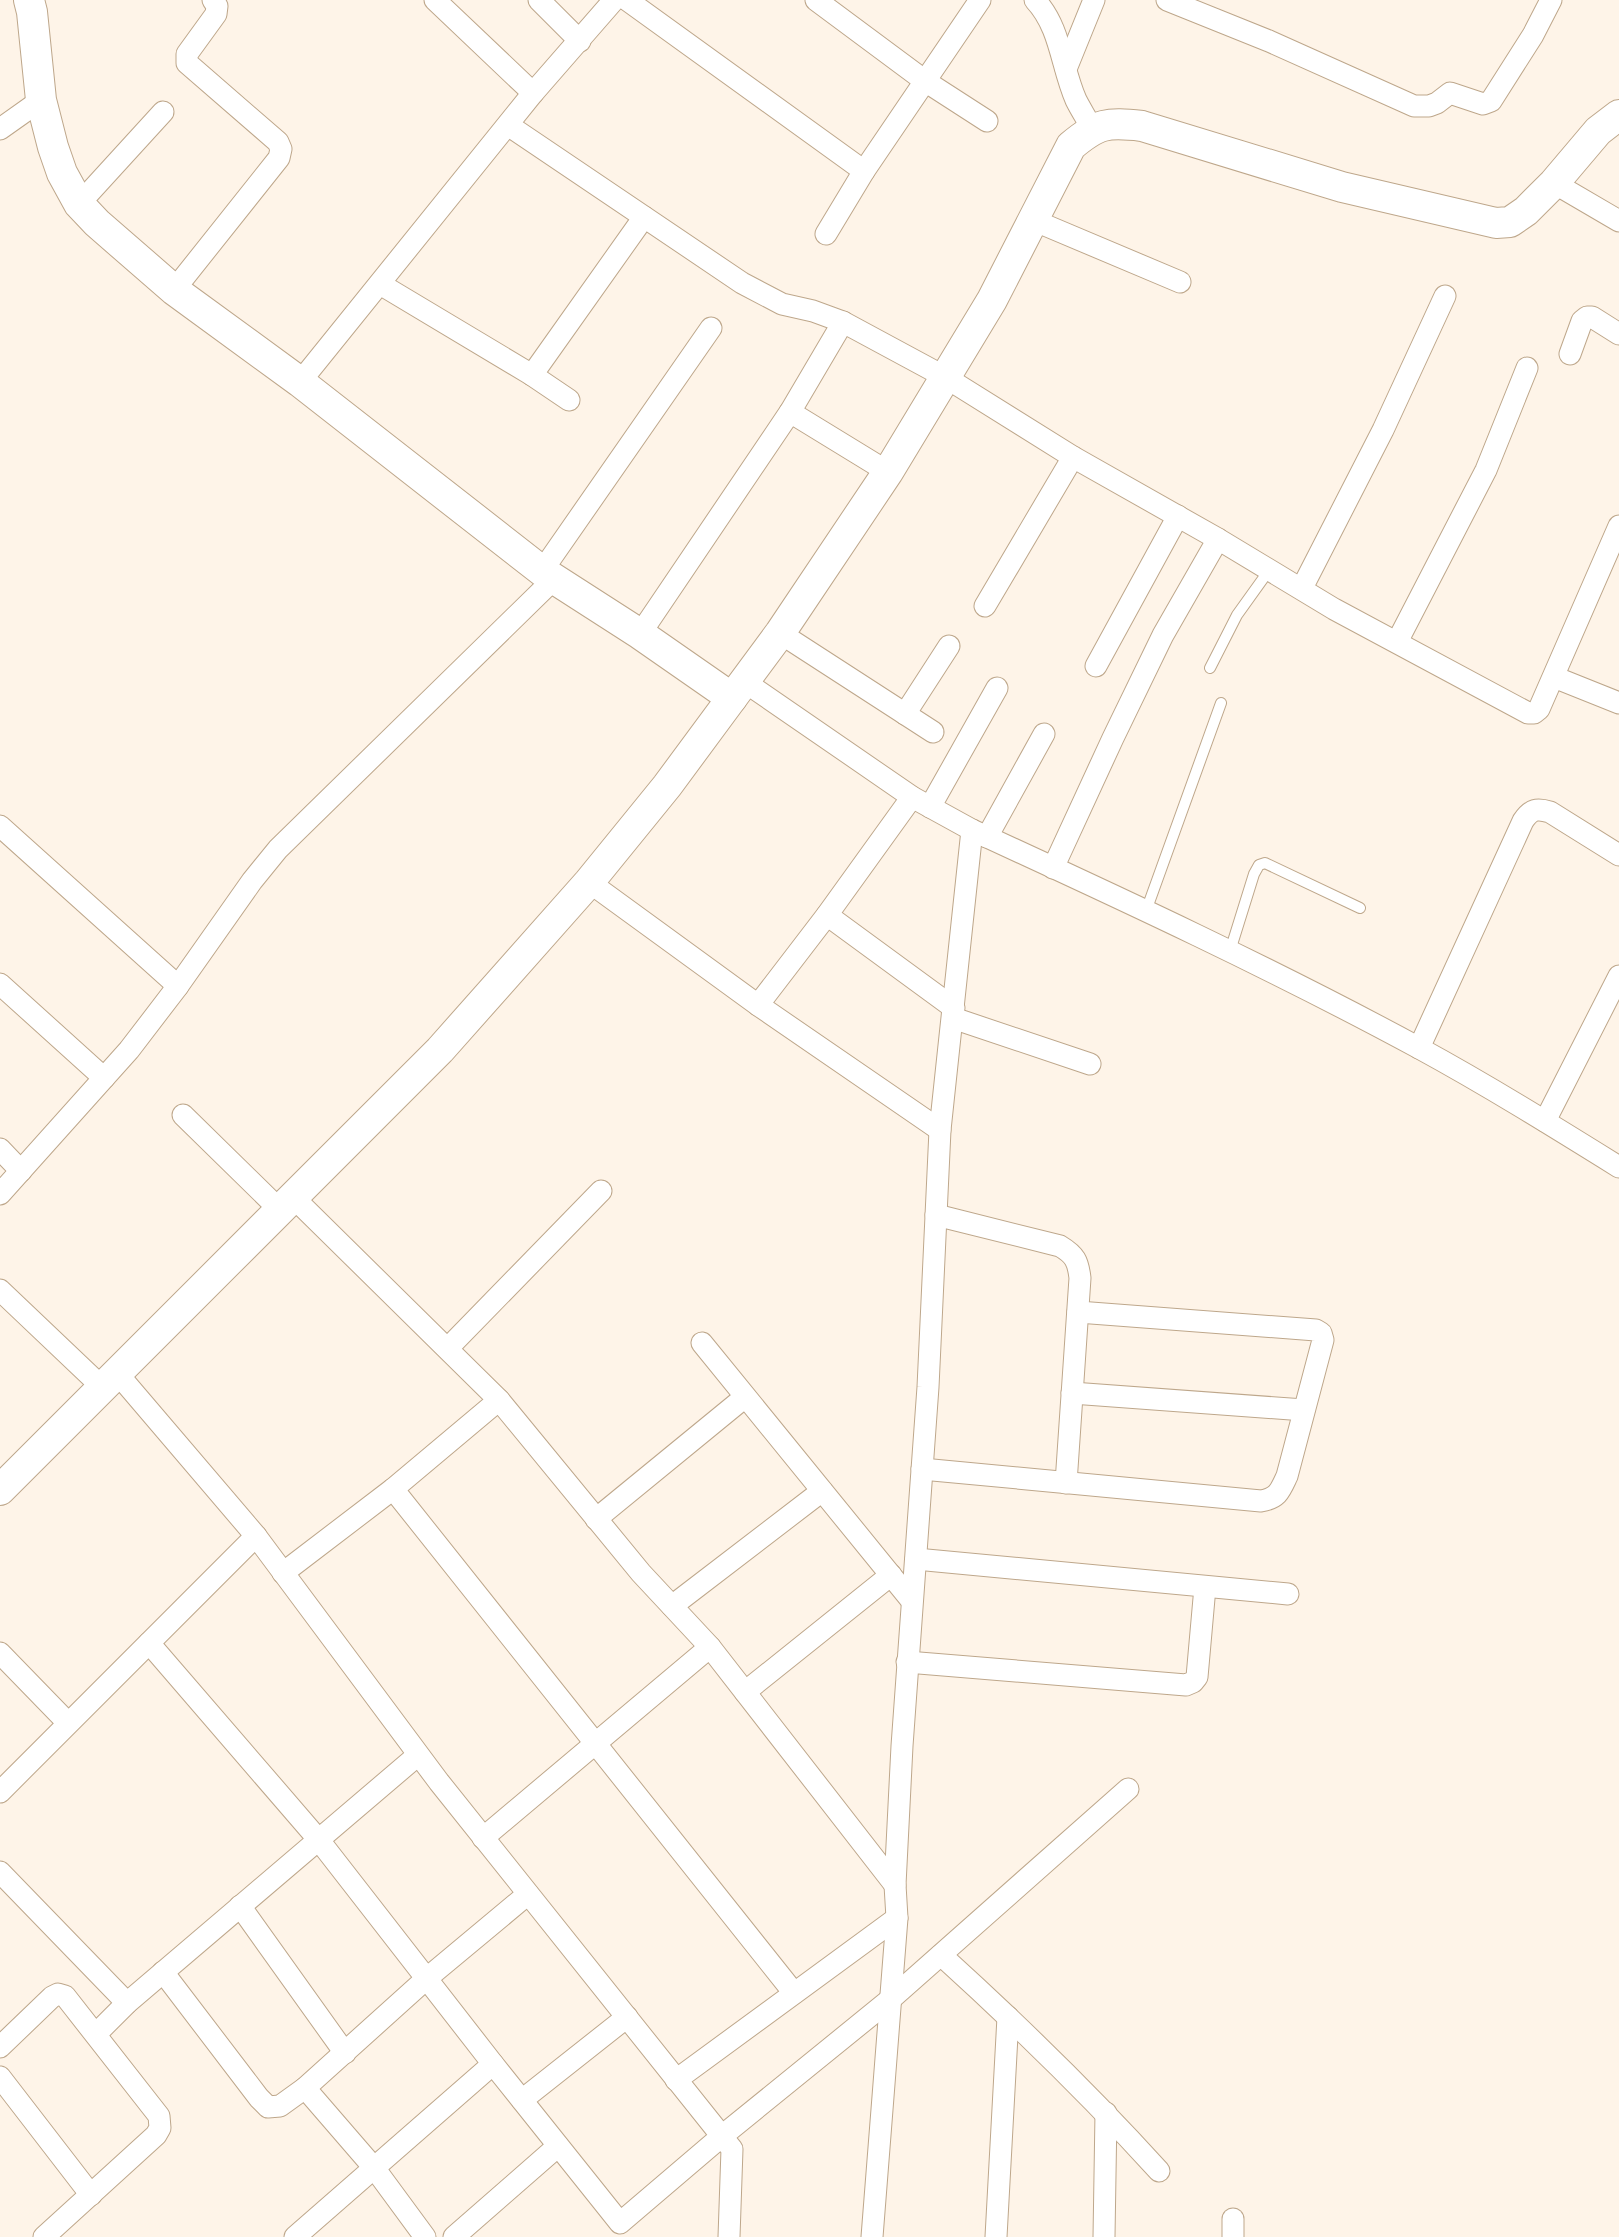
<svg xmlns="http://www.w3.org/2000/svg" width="1619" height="2237" viewBox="0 0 1619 2237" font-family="'Source Sans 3',sans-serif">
  <rect width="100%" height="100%" fill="#fef4e8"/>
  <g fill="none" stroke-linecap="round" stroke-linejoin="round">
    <defs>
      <g id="lane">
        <path d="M1210,668L1237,615L1270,569"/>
        <path d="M1146,911L1221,703"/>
        <path d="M1230,951L1254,874L1259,865L1265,863L1360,908"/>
      </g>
      <g id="street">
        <path d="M435,0L533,93"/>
        <path d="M539,0L580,41"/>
        <path d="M627,0L864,171"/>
        <path d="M816,0L925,81L987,121"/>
        <path d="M1035,0C1061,28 1061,66 1076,100C1081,110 1087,119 1092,129"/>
        <path d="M1167,0L1269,41L1414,106H1429L1437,103L1450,93L1483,104L1491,101L1533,35L1551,0"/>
        <path d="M1066,69L1094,0"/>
        <path d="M508,125L742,283L782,304L813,311L843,322L945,377L1073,457L1218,539L1334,609L1528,713H1534L1539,709L1619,526"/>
        <path d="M0,129L41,100"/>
        <path d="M1554,183L1619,221"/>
        <path d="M79,204L163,112"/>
        <path d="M1033,220L1180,282"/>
        <path d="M826,234L864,171L980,0"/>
        <path d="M380,284L532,375L569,400"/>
        <path d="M174,290L279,158L281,149L278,142L187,63V54L216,14L217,6L213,0"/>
        <path d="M1570,354L1582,321L1587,317H1592L1619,334"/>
        <path d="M532,375L644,217"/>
        <path d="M300,382L533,93L614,0"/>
        <path d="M790,412L888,472"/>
        <path d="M542,571L711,328"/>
        <path d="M1302,588L1383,430L1445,296"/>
        <path d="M985,606L1073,457"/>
        <path d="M780,633L933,732"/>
        <path d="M640,634L790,412L843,322"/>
        <path d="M1397,642L1486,470L1527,368"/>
        <path d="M1096,666L1178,516"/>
        <path d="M1554,677L1619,703"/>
        <path d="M745,682L912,797L972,830C1122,899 1273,969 1419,1048C1487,1085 1553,1126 1619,1167"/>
        <path d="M905,714L949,646"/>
        <path d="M930,807L997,688"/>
        <path d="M0,826L178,986"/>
        <path d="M987,837L1044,734"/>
        <path d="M1053,868L1113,738L1163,635L1218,539"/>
        <path d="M589,882L758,1005L940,1130"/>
        <path d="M827,915L954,1008"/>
        <path d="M0,984L104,1078"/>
        <path d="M758,1005L827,915L912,797"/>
        <path d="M953,1018L1090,1064"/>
        <path d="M1419,1048L1523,821C1531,809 1537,808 1550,812L1619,855"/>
        <path d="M183,1115L281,1211"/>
        <path d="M1545,1121L1619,976"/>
        <path d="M0,1149L21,1171"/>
        <path d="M0,1194L129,1050L178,986L252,881L278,849L554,579"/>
        <path d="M294,1198L499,1400L641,1573L710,1647L895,1885"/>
        <path d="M936,1215L1060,1246C1075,1255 1078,1261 1080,1278L1066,1483"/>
        <path d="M0,1290L102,1387"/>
        <path d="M702,1343L911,1600"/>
        <path d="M448,1348L601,1191"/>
        <path d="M117,1373L256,1536L439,1782L732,2149L729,2237"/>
        <path d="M1072,1393L1304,1410"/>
        <path d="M922,1469L1261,1501C1278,1498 1280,1491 1287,1476L1323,1340L1321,1333L1316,1330L1078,1312"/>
        <path d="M393,1489L794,1993"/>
        <path d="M596,1519L745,1397"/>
        <path d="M916,1559L1288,1594"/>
        <path d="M283,1573L393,1489L499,1400"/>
        <path d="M672,1606L822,1491"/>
        <path d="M149,1643L318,1839L493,2064L620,2223L722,2136L892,1998L1128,1789"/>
        <path d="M0,1653L68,1723"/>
        <path d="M907,1662L1186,1685L1193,1682L1197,1677L1205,1587"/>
        <path d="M745,1692L891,1575"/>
        <path d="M0,1792L256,1536"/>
        <path d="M483,1838L710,1647"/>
        <path d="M0,1872L127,2003"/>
        <path d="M240,1906L345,2053"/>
        <path d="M941,1955C1017,2024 1090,2095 1159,2171"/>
        <path d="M163,1972L259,2098L268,2107L280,2106L305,2088L426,1979L528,1894"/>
        <path d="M96,2034L127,2003L418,1755"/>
        <path d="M0,2047L52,1997L58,1994L65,1996L159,2116L160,2128L156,2135L44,2237"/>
        <path d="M0,2077L91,2195"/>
        <path d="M676,2080L897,1918"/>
        <path d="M305,2088L375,2169L425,2237"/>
        <path d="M522,2100L627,2017"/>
        <path d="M1233,2219V2237"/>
        <path d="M295,2237L493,2064"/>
        <path d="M454,2237L558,2146"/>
        <path d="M872,2237L897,1918L895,1885L902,1746L928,1387L940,1130L972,830"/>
        <path d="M996,2237L1008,2017"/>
        <path d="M1104,2237L1106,2113"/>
      </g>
      <g id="secondary">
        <path d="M29,0L32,12L41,100L53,147L62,173L79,204L97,223L174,290L300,382L542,571L640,634L732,698"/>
        <path d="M0,1490L440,1050L589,882L667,786L780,633L888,472L992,300L1071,146C1098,123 1107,122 1142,126L1342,187L1496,223L1510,222L1526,211L1554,183L1598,131L1619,115"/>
      </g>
    </defs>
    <use href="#lane" stroke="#bea78b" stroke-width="12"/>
    <use href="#street" stroke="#bea78b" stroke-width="23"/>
    <use href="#secondary" stroke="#bea78b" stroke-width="32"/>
    <use href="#lane" stroke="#fff" stroke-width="10"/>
    <use href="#street" stroke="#fff" stroke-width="21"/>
    <use href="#secondary" stroke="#fff" stroke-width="30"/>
  </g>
</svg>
